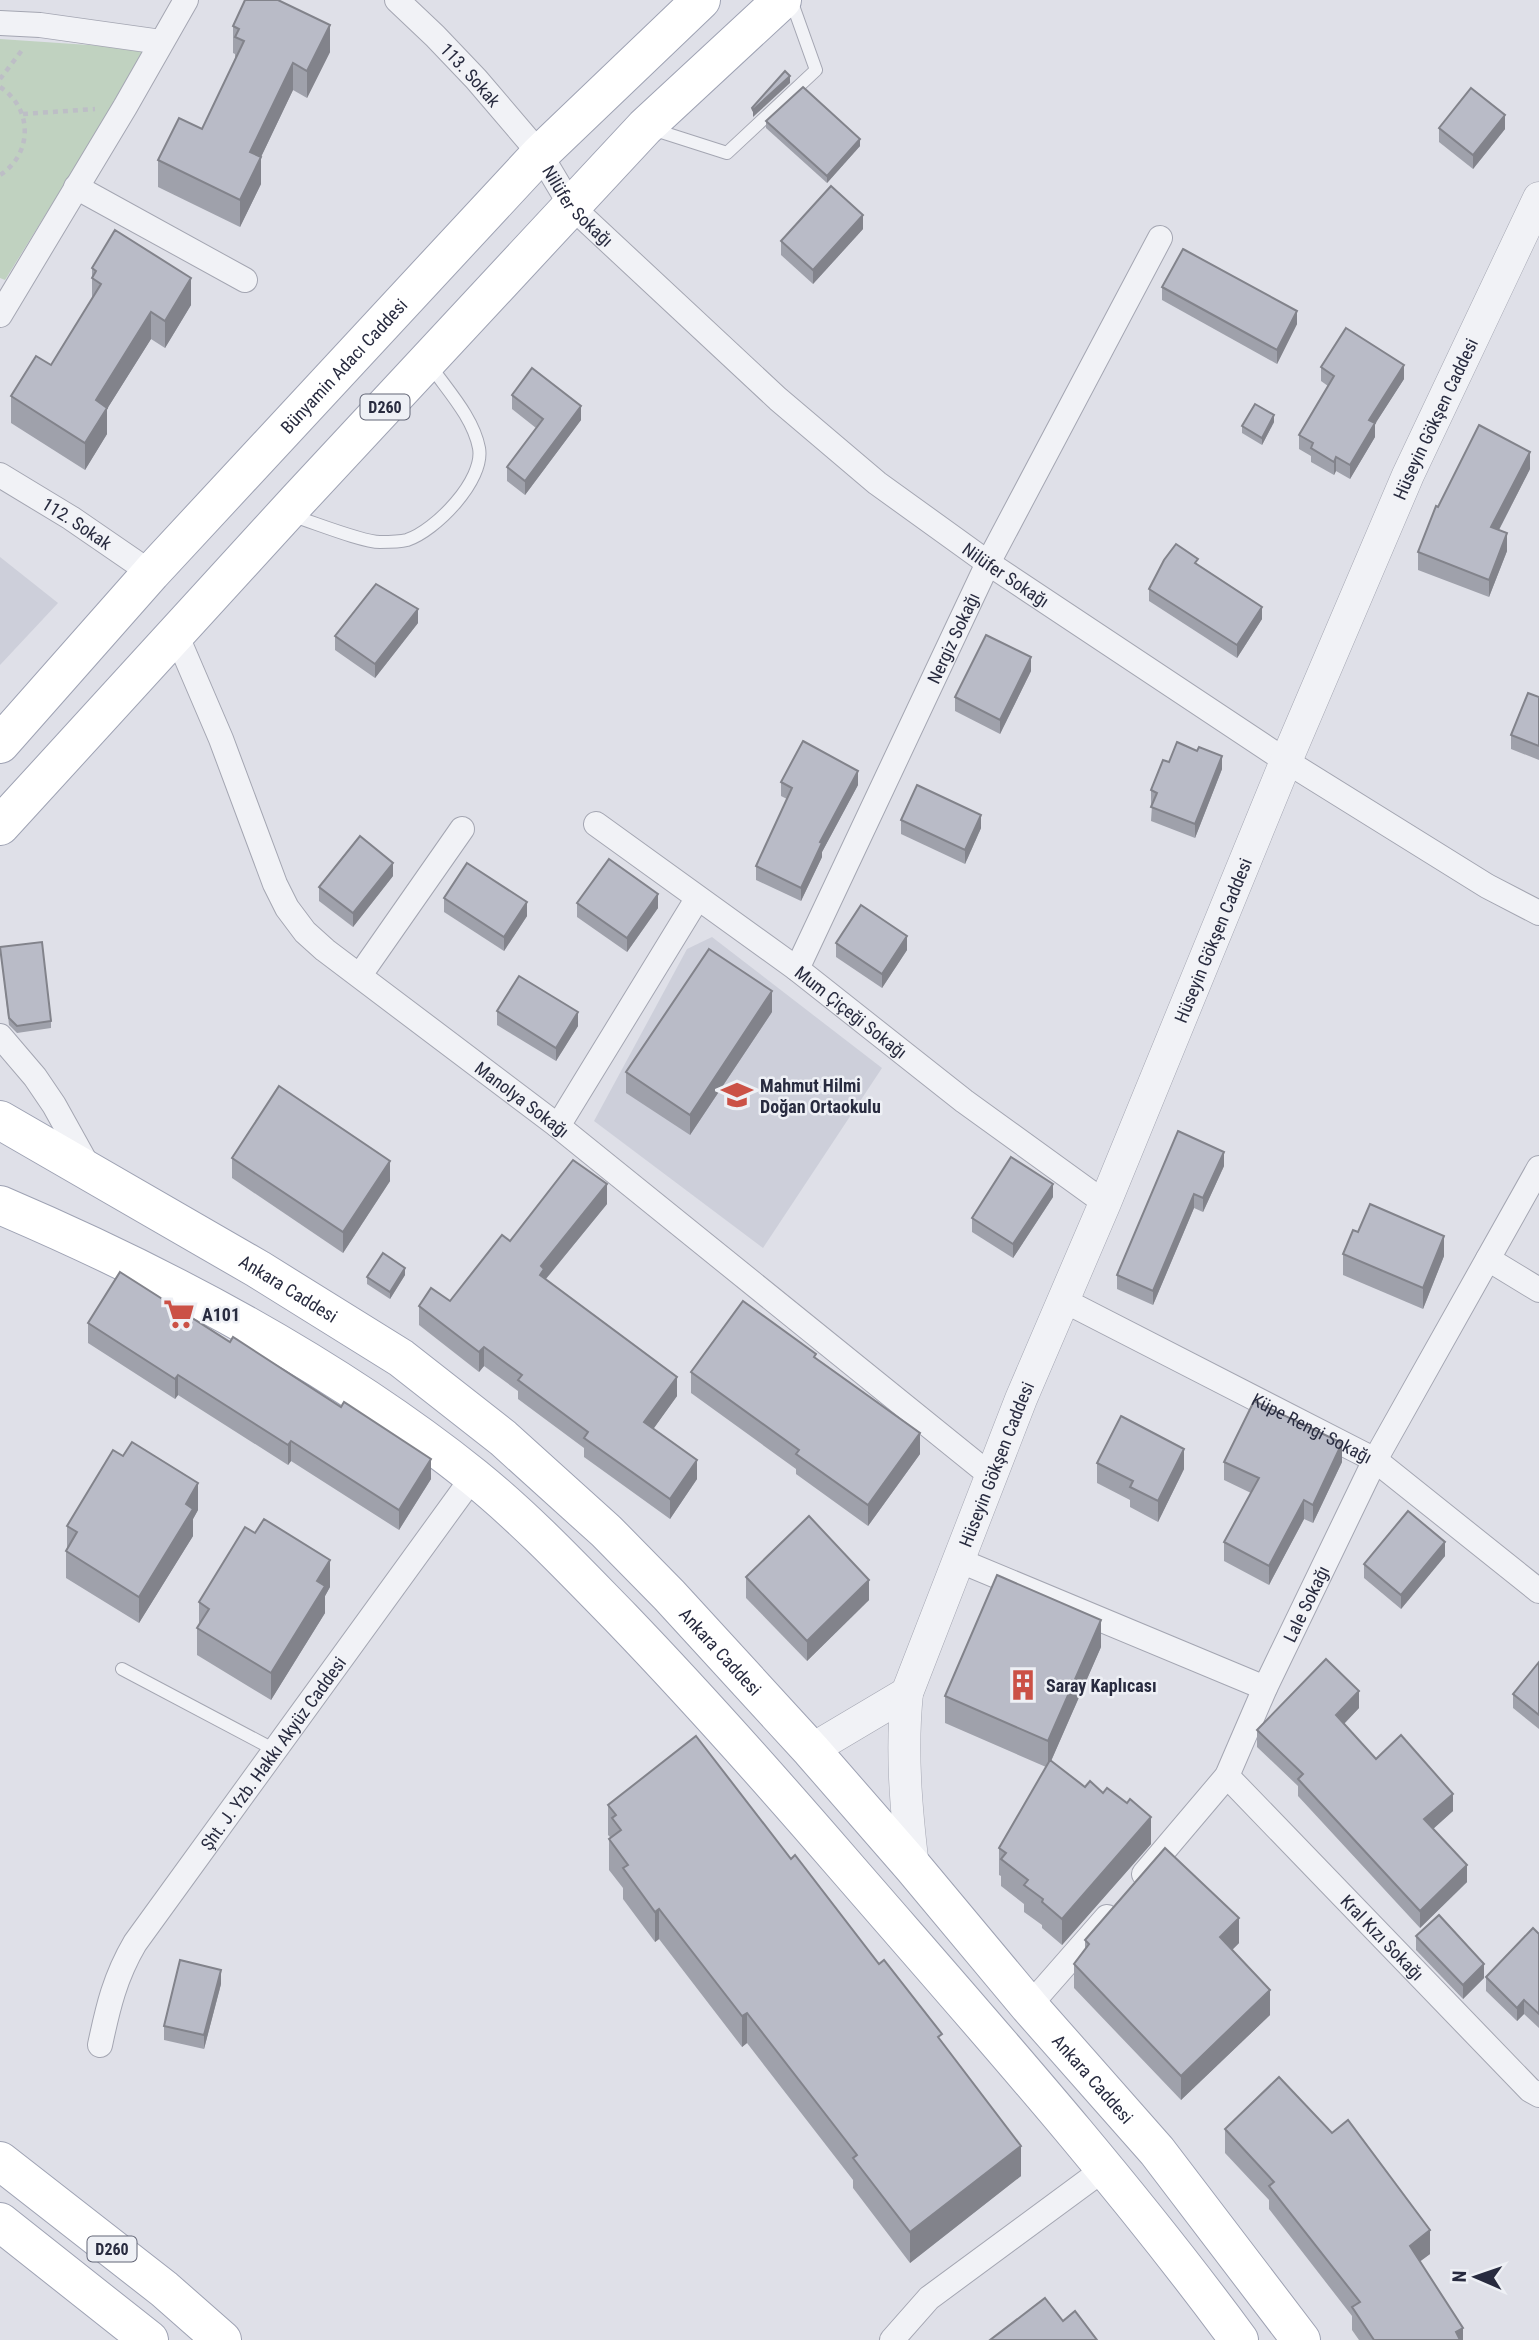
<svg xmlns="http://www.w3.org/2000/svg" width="1539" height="2340" viewBox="0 0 1539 2340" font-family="'Roboto Condensed',sans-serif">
  <rect width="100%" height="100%" fill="#dfe0e8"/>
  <g fill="#cdcfda">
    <path d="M0,557L58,603L0,665Z"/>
    <path d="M712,937L882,1068L763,1248L594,1121L687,949Z"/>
  </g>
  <path fill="#c0d2c0" d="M0,39L148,49L5,280L0,278Z"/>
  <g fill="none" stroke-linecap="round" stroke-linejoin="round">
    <defs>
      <g id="service">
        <path d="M652,129L727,153L816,70L791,0"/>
        <path d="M293,516C313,522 362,542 380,542C388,542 399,542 407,540C435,531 485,480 479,448C473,417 447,390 430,365"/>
        <path d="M122,1669L275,1750"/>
      </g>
      <g id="minor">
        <path id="s1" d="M397,0L435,36L476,79L540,154L571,206L778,399L877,483L988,563L1286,761L1487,886L1539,913"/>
        <path d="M0,23L40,25L161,42"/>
        <path d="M76,187L245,280"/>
        <path d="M0,315L125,107L186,0"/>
        <path id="s2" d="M0,475L71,518L151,573"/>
        <path id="s3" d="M176,634L221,739L275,884L287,908L305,932L325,950L558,1126L990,1475"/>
        <path id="s4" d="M596,824L797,969L964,1101L1105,1203"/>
        <path id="s5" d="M797,969L988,563L1160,238"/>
        <path d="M360,975L462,829"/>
        <path d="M0,1036L35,1077L54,1105L89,1168"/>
        <path d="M558,1126L697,899"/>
        <path d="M1488,1259L1539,1290"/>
        <path id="s6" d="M1063,1300L1375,1460L1539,1591"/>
        <path d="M958,1560L1265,1688"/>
        <path id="s7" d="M1227,1776L1530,2090L1539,2095"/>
        <path id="s8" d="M1144,1874L1227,1776L1265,1688L1375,1460L1539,1168"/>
        <path d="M1029,2006L1107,1917"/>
        <path id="s9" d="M100,2045C108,2007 115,1977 135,1943L473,1477"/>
        <path d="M892,2340L929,2298L1104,2169"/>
      </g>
      <g id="tertiary">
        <path d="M811,1750L907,1693"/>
        <path id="s10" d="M913,1867C906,1808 901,1752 907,1693L1021,1399L1105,1203L1286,761L1408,475L1539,198"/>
      </g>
      <g id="primary">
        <path id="s11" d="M0,744L151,573L540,154L701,0"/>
        <path d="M0,826L298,500L645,127L782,0"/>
        <path id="s12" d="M0,1120L258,1269L401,1358L503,1438L606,1531L669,1595L811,1750L913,1867L1029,2006L1157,2151L1301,2340"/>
        <path d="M0,1205C164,1275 334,1365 474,1477C527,1520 574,1570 622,1619C697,1697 769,1778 840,1860C976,2017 1116,2173 1239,2340"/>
        <path d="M0,2161L164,2289L222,2340"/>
        <path d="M0,2222L149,2340"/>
      </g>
    </defs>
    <use href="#service" stroke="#a4a6b2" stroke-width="14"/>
    <use href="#minor" stroke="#a4a6b2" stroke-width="26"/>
    <use href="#tertiary" stroke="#a4a6b2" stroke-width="33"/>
    <use href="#primary" stroke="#9ea2b3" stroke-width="40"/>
    <g stroke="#bdbec6" stroke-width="4.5" stroke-dasharray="5 5" stroke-linecap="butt">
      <path d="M0,79L23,49"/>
      <path d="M0,87C33,108 33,154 0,175"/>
      <path d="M23,114L95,109"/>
    </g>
    <use href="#service" stroke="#f1f2f6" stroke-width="12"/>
    <use href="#minor" stroke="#f1f2f6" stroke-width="24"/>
    <use href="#tertiary" stroke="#f1f2f6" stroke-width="32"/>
    <use href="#primary" stroke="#fff" stroke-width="38"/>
  </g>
  <g fill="#9fa1ab">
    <path d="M233,26L330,52L307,98L293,90L261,157V184L240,227L158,187V160L202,129L235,60V54L233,53Z"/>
    <path d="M766,121L860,146L827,183L766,128Z"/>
    <path d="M1439,128L1505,129L1473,169L1439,142Z"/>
    <path d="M863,229L813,284L781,255V241Z"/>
    <path d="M92,268L191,305L165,348L151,339L107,409V434L85,470L11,423V396L51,365L92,299Z"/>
    <path d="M1162,287L1297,324L1277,364L1162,300Z"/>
    <path d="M1321,367L1404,379L1375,424V437L1350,479L1336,471L1334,475L1311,462V456L1299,449V435L1328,386L1321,381Z"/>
    <path d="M512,395L581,420L525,495L507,481V467L536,428L512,409Z"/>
    <path d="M1274,422L1262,445L1242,433V426Z"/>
    <path d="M1530,469L1499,530L1507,551L1489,597L1418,570V552Z"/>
    <path d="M1149,589L1262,619L1237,658L1149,601Z"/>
    <path d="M418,623L375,678L335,650V636Z"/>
    <path d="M1031,671L1000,734L955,711V697Z"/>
    <path d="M1539,697V760L1511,749V735Z"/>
    <path d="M1197,751L1222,769L1195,838L1151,821L1152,805L1151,804V790L1169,762Z"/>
    <path d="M781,782L858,785L822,852V857L801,901L756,880V866L787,799L781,796Z"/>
    <path d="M901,820L981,828L965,864L901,834Z"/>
    <path d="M393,876L353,927L319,901V887Z"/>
    <path d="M444,898L527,916L504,951L444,912Z"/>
    <path d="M577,903L658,908L627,952L577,917Z"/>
    <path d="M836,943L907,950L882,988L836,957Z"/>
    <path d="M0,947L51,1021V1028L17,1033L9,1025Z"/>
    <path d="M497,1011L578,1026L556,1061L497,1025Z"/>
    <path d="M772,1012L690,1135L626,1093V1072Z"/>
    <path d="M1178,1131L1224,1166L1203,1212L1194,1208L1153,1305L1117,1289V1275Z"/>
    <path d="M232,1158L390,1181L343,1253L232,1178Z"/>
    <path d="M1053,1197L1013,1258L972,1232V1218Z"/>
    <path d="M607,1204L546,1279L677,1396L653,1429L697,1479L670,1519L584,1457V1448L518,1399V1391L484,1366L479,1372L419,1325V1306L450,1301L510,1241Z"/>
    <path d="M1358,1232L1444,1256L1423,1309L1343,1275V1254Z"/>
    <path d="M405,1275L390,1299L367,1284V1277Z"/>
    <path d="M88,1323L431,1479L399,1530L291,1461L288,1465L178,1395L175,1399L88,1343Z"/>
    <path d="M816,1358L920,1454L868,1526L796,1474V1469L691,1393V1372Z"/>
    <path d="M1224,1462H1342L1313,1523L1304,1519L1269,1585L1224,1561V1542L1251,1493L1224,1480Z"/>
    <path d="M1097,1463L1184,1469L1158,1522L1130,1507V1500L1097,1483Z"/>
    <path d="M198,1510L193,1519V1536L139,1623L66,1578V1551L67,1548V1526Z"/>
    <path d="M1445,1556L1401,1609L1364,1578V1564Z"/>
    <path d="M746,1577L869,1600L807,1661L746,1598Z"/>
    <path d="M330,1587L325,1596V1613L271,1700L197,1655V1628L199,1625V1602Z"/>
    <path d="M1101,1647L1051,1761L1151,1844L1062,1945L1042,1928V1925L1024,1912V1904L1001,1886V1876L999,1875V1848L1046,1767L945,1723V1696Z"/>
    <path d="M1539,1662V1729L1513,1708V1694Z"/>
    <path d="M1359,1708L1344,1724L1376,1759L1453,1811L1433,1829L1467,1882L1420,1928L1298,1796V1786L1257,1747V1730Z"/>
    <path d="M608,1805L791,1859L879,1964L942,2043L1021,2176L910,2263L853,2188V2180L747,2043L742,2047L659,1939L655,1942L623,1899V1888L609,1870V1839L611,1838L608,1835Z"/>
    <path d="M1539,1934V2028L1524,2014L1517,2021L1486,1991V1977Z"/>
    <path d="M1416,1936L1484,1978L1463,1999L1416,1950Z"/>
    <path d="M1085,1940L1239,1943L1232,1950L1270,2015L1181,2100L1074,1988V1964L1085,1949Z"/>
    <path d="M221,1984L204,2049L164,2040V2026Z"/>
    <path d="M1225,2129L1430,2254L1420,2261L1463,2340H1359L1352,2330V2316L1269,2209V2200L1225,2153Z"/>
  </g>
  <g fill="#82838b">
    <path d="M330,25V52L307,98V71Z"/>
    <path d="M293,63V90L261,157V184L240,227V200L250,152Z"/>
    <path d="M790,76V83L753,117V110Z"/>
    <path d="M1505,115V129L1473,169V155Z"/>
    <path d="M860,139V146L827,183V176Z"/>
    <path d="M863,215V229L813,284V270Z"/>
    <path d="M191,278V305L165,348V321Z"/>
    <path d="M1297,311V324L1277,364V350Z"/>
    <path d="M151,312V339L107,409V434L85,470V443L96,400Z"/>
    <path d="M1404,365V379L1375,424V437L1350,479V465L1369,420Z"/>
    <path d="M581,406V420L525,495V481Z"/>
    <path d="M1274,415V422L1262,445V438Z"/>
    <path d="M1530,452V469L1491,545V527Z"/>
    <path d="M1336,457V471L1334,475V462Z"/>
    <path d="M1507,533V551L1489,597V580Z"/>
    <path d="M1262,607V619L1237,658V645Z"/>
    <path d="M418,609V623L375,678V664Z"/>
    <path d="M1031,657V671L1000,734V720Z"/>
    <path d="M1222,756V769L1195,838V824Z"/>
    <path d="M858,771V785L822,852V857L801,901V888L820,842Z"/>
    <path d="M981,815V828L965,864V850Z"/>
    <path d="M393,863V876L353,927V913Z"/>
    <path d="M658,894V908L627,952V938Z"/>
    <path d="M527,902V916L504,951V937Z"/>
    <path d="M907,936V950L882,988V974Z"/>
    <path d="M772,991V1012L690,1135V1115Z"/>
    <path d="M578,1012V1026L556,1061V1048Z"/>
    <path d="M1224,1152V1166L1203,1212V1198Z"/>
    <path d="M390,1161V1181L343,1253V1232Z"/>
    <path d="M607,1184V1204L544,1281L540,1275L541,1266Z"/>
    <path d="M1053,1184V1197L1013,1258V1244Z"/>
    <path d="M1194,1194V1208L1153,1305V1291Z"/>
    <path d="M1444,1236V1256L1423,1309V1288Z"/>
    <path d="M405,1268V1275L390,1299V1292Z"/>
    <path d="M484,1347V1366L479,1372V1352Z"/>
    <path d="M178,1375V1395L175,1399V1379Z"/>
    <path d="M677,1377V1396L644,1442V1422Z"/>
    <path d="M920,1433V1454L868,1526V1505Z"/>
    <path d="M291,1441V1461L288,1465V1445Z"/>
    <path d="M1342,1443V1462L1313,1523V1505Z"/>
    <path d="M1184,1449V1469L1158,1522V1501Z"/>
    <path d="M431,1459V1479L399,1530V1510Z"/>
    <path d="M697,1460V1479L670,1519V1499Z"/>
    <path d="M198,1483V1510L193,1519V1536L139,1623V1597L186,1504Z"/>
    <path d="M1304,1500V1519L1269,1585V1566Z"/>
    <path d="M1445,1542V1556L1401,1609V1595Z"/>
    <path d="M330,1560V1587L325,1596V1613L271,1700V1673L317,1581Z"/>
    <path d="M869,1580V1600L807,1661V1641Z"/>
    <path d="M1101,1620V1647L1048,1768V1741Z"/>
    <path d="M1359,1691V1708L1336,1732V1715Z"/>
    <path d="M1453,1794V1811L1424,1837V1819Z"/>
    <path d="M1151,1817V1844L1062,1945V1919Z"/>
    <path d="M1467,1865V1882L1420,1928V1911Z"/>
    <path d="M659,1909V1939L655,1942V1912Z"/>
    <path d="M1239,1918V1943L1220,1962V1937Z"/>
    <path d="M1484,1964V1978L1463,1999V1985Z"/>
    <path d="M221,1970V1984L204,2049V2035Z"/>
    <path d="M1270,1990V2015L1181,2100V2076Z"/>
    <path d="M1524,2000V2014L1517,2021V2008Z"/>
    <path d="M747,2013V2043L742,2047V2016Z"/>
    <path d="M1021,2146V2176L910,2263V2232Z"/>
    <path d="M1430,2230V2254L1410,2269V2246Z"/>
    <path d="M1463,2328V2340H1456V2332Z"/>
  </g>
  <g fill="#b9bbc7" stroke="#82838b" stroke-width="2">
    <path d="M245,0H278L330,25L307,71L293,63L250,152L261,157L240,200L158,160L179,118L202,129L244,41L235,37L239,29L233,26Z"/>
    <path d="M785,71L790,76L753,110L752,108Z"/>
    <path d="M803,87L860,139L827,176L766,121Z"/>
    <path d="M1471,88L1505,115L1473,155L1439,128Z"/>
    <path d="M831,186L863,215L813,270L781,241Z"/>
    <path d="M115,230L191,278L165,321L151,312L96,400L107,408L85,443L11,396L36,356L51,365L101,284L92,278L96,271L92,268Z"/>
    <path d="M1183,249L1297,311L1277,350L1162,287Z"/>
    <path d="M1346,328L1404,365L1369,420L1375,423L1350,465L1336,457L1334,462L1311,448L1313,443L1299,435L1334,376L1321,367Z"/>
    <path d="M532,368L581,406L525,481L507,467L543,419L512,395Z"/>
    <path d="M1255,404L1274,415L1262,438L1242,426Z"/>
    <path d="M1479,425L1530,452L1491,527L1507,533L1489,580L1418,552L1436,506L1438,507Z"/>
    <path d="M1176,544L1198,559L1195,563L1262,607L1237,645L1149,589L1164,560Z"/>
    <path d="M376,584L418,609L375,664L335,636Z"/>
    <path d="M986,635L1031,657L1000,720L955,697Z"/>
    <path d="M1528,693L1539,697V746L1511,735Z"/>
    <path d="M803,741L858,771L820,842L822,843L801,888L756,866L792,788L781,782Z"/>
    <path d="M1177,742L1197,751L1199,747L1222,756L1195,824L1151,807L1157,793L1151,790L1163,760L1169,762Z"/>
    <path d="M917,785L981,815L965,850L901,820Z"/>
    <path d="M360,836L393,863L353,913L319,887Z"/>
    <path d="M609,859L658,894L627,938L577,903Z"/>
    <path d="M467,863L527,902L504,937L444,898Z"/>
    <path d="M861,905L907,936L882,974L836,943Z"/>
    <path d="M42,942L51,1021L17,1026L9,1018L0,947Z"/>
    <path d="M709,949L772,991L690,1115L626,1072Z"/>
    <path d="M519,976L578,1012L556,1048L497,1011Z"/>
    <path d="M279,1086L390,1161L343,1232L232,1158Z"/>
    <path d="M1178,1131L1224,1152L1203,1198L1194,1194L1153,1291L1117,1275Z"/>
    <path d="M1011,1157L1053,1184L1013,1244L972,1218Z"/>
    <path d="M573,1160L607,1184L541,1266L544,1269L540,1275L677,1377L644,1422L697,1460L670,1499L584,1438L588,1432L518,1380L522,1375L484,1347L479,1352L419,1306L431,1288L450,1301L502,1235L510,1241Z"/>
    <path d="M1370,1204L1444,1236L1423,1288L1343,1254L1353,1230L1358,1232Z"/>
    <path d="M383,1253L405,1268L390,1292L367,1277Z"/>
    <path d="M120,1272L230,1342L233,1337L341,1407L344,1402L431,1459L399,1510L291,1441L288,1445L178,1375L175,1379L88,1323Z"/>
    <path d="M743,1301L816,1354L814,1357L920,1433L868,1505L796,1454L799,1450L691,1372Z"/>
    <path d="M1254,1401L1342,1443L1313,1505L1304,1500L1269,1566L1224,1542L1259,1478L1224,1462Z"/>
    <path d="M1121,1416L1184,1449L1158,1501L1130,1487L1133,1481L1097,1463Z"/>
    <path d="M132,1442L198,1483L186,1504L193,1509L139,1597L66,1551L77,1532L67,1526L113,1450L123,1456Z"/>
    <path d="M1408,1511L1445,1542L1401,1595L1364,1564Z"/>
    <path d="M809,1516L869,1580L807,1641L746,1577Z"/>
    <path d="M264,1519L330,1560L317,1581L325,1586L271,1673L197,1628L209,1609L199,1602L245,1527L255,1533Z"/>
    <path d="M997,1575L1101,1620L1048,1741L945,1696Z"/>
    <path d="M1326,1659L1359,1691L1336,1715L1376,1759L1401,1735L1453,1794L1424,1819L1467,1865L1420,1911L1298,1779L1303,1774L1257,1730Z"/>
    <path d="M1539,1662V1715L1513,1694Z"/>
    <path d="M696,1736L791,1859L795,1855L879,1964L884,1960L942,2034L938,2037L1021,2146L910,2232L853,2158L857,2155L747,2013L742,2016L659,1909L655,1912L623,1868L628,1865L609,1839L621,1830L612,1818L616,1815L608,1805Z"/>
    <path d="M1050,1760L1085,1787L1090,1781L1103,1793L1107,1788L1127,1803L1130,1799L1151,1817L1062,1919L1042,1902L1043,1899L1024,1885L1028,1880L1001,1859L1006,1853L999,1848Z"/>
    <path d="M1165,1848L1239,1918L1220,1937L1270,1990L1181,2076L1074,1964L1089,1944L1085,1940Z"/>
    <path d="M1439,1915L1484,1964L1463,1985L1416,1936Z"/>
    <path d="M1533,1928L1539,1934V2014L1524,2000L1517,2008L1486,1977Z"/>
    <path d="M180,1960L221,1970L204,2035L164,2026Z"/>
    <path d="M1279,2077L1332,2133L1348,2120L1430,2230L1410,2246L1463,2328L1456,2332L1460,2340H1374L1352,2307L1360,2302L1269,2186L1274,2182L1225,2129Z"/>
    <path d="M1045,2298L1063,2321L1075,2311L1097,2340H990Z"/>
  </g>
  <defs>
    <symbol id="school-bare" viewBox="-9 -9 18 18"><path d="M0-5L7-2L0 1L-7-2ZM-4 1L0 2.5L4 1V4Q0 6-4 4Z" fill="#cb5146" stroke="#eef0f5" stroke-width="2.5" paint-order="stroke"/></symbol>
    <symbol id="supermarket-bare" viewBox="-9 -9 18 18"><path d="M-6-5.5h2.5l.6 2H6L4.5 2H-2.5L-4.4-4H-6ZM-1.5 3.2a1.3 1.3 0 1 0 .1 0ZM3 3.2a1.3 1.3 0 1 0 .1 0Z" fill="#cb5146" stroke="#eef0f5" stroke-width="2.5" paint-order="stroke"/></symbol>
    <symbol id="building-bare" viewBox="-9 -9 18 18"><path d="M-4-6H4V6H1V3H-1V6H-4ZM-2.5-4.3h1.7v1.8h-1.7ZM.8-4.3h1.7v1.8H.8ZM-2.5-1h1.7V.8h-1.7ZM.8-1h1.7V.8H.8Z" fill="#cb5146" stroke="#eef0f5" stroke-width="2.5" paint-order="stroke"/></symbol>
  </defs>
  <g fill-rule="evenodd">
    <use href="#school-bare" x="715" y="1073" width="44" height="44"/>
    <use href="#supermarket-bare" x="157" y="1292" width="44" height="44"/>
    <use href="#building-bare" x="1001" y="1663" width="44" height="44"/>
  </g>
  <g text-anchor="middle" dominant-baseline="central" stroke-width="5" stroke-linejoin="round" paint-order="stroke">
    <g fill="#eef0f5" stroke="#636676" stroke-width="2">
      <rect x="360.5" y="394.5" width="49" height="25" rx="5"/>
      <rect x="87.5" y="2236.5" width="49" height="25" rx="5"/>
    </g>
    <g font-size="16" font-weight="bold" fill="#282b3f">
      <text x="385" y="407">D260</text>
      <text x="112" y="2249">D260</text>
    </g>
    <g font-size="18" fill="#282b3f" stroke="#eef0f5">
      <text stroke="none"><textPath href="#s1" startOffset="105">113. Sokak</textPath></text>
      <text stroke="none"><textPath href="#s1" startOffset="275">Nilüfer Sokağı</textPath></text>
      <text stroke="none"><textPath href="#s11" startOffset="511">Bünyamin Adacı Caddesi</textPath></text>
      <text stroke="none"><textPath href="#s10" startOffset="1554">Hüseyin Gökşen Caddesi</textPath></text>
      <text stroke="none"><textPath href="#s2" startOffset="91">112. Sokak</textPath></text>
      <text stroke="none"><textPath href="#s1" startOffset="842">Nilüfer Sokağı</textPath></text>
      <text stroke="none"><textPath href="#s5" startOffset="366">Nergiz Sokağı</textPath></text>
      <text stroke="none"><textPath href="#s10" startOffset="987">Hüseyin Gökşen Caddesi</textPath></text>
      <text stroke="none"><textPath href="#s4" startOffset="317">Mum Çiçeği Sokağı</textPath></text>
      <text stroke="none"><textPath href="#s3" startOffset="600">Manolya Sokağı</textPath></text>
      <text stroke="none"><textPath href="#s12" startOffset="334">Ankara Caddesi</textPath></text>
      <text stroke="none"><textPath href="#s6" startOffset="280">Küpe Rengi Sokağı</textPath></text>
      <text stroke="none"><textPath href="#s10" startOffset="420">Hüseyin Gökşen Caddesi</textPath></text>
      <text stroke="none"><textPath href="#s8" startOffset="318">Lale Sokağı</textPath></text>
      <text stroke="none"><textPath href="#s12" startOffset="901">Ankara Caddesi</textPath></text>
      <text stroke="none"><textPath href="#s9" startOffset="343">Şht. J. Yzb. Hakkı Akyüz Caddesi</textPath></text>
      <text stroke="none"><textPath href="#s7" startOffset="224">Kral Kızı Sokağı</textPath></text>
      <text stroke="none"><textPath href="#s12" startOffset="1468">Ankara Caddesi</textPath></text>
    </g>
    <g font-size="18" font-weight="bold" fill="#282b3f" stroke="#eef0f5" text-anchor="start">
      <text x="760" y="1085">Mahmut Hilmi<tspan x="760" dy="21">Doğan Ortaokulu</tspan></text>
      <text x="202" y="1314">A101</text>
      <text x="1046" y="1685">Saray Kaplıcası</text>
    </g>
  </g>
  <g transform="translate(1476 2277) rotate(272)" stroke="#eef0f5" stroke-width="5" paint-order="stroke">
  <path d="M0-5L12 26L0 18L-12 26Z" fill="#282b3f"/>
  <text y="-10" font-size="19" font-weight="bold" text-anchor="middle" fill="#282b3f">N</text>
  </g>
</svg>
